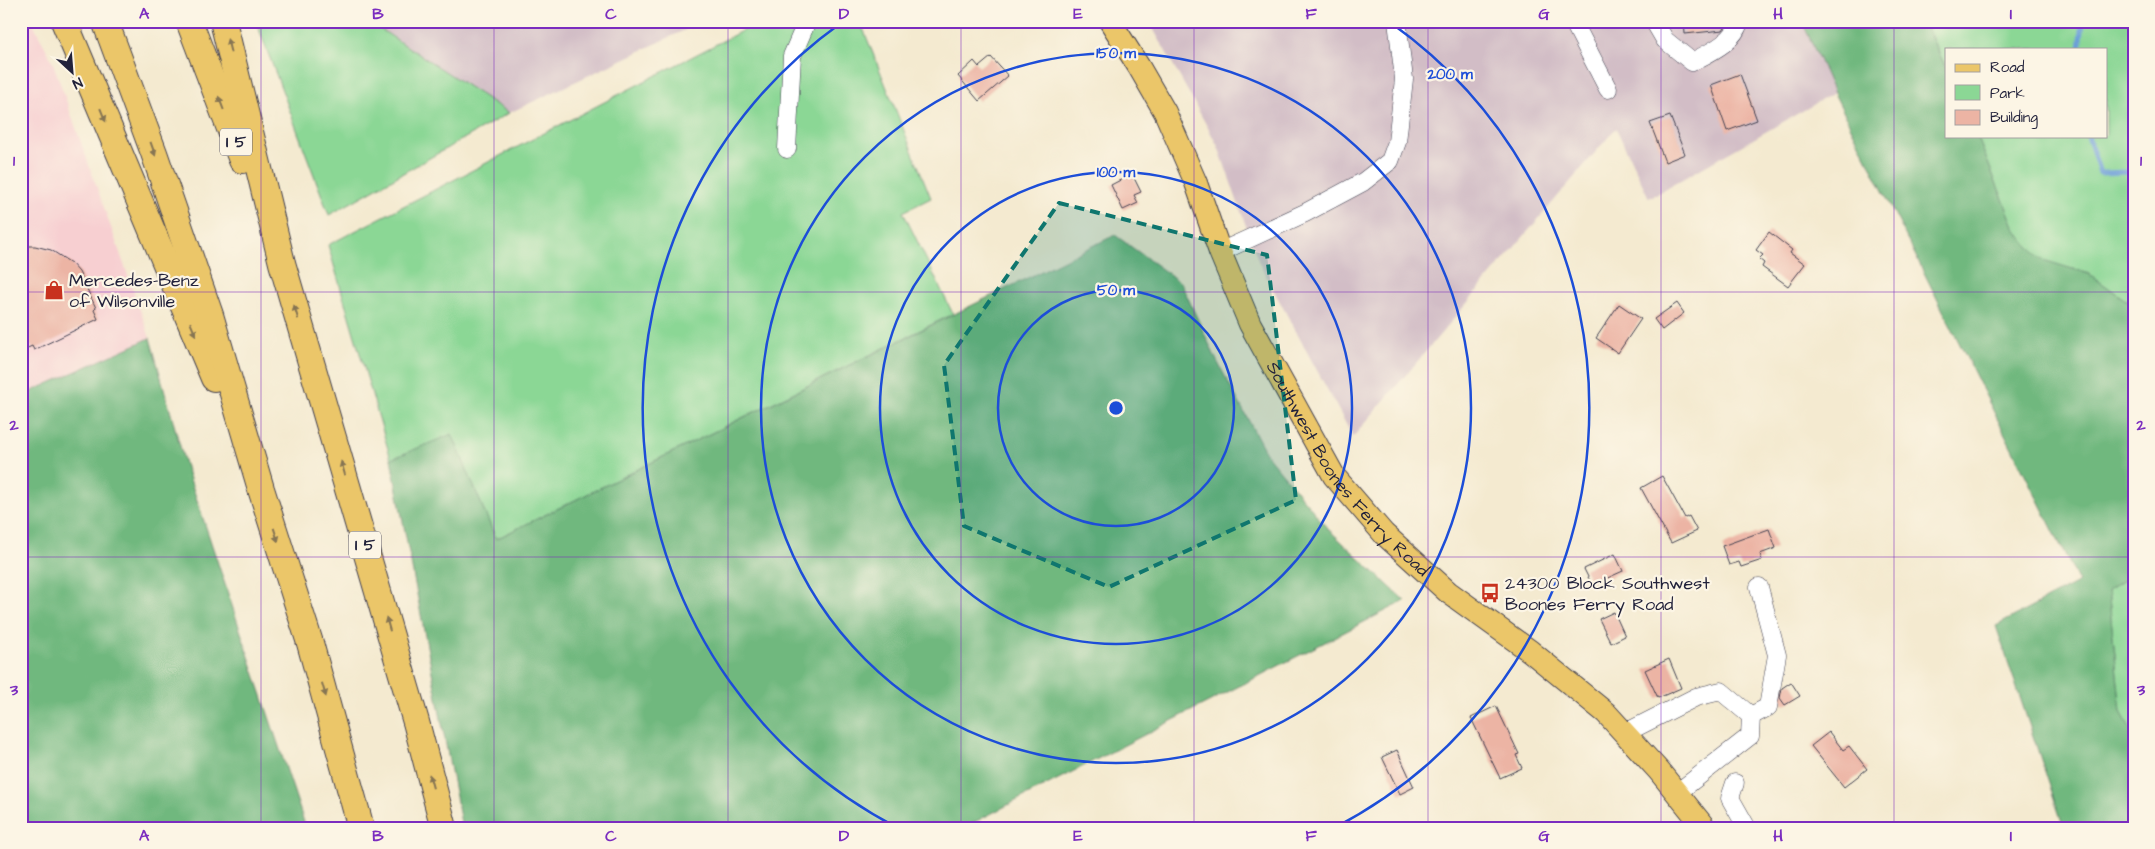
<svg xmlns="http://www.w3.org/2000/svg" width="2155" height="849" viewBox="0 0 2155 849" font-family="'Architects Daughter',sans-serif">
  <rect width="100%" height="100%" fill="#fcf5e5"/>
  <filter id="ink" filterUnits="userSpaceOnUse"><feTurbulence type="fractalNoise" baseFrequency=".02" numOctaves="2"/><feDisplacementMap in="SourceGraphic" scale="10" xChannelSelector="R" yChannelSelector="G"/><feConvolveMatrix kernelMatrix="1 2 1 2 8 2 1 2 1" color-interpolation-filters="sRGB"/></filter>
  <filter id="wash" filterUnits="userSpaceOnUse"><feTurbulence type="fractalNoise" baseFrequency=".0096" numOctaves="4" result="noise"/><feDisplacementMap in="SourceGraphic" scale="20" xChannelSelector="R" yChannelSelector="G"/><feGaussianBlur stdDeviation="1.12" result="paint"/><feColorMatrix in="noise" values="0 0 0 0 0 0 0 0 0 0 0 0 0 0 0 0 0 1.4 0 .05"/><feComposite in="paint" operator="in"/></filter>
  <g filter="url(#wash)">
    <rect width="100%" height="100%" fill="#f4ead0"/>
    <path fill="#f7cfd1" d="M21,21H32L53,63L150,338L21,402Z"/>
    <g fill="#d2bdc6">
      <path d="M368,21H704L509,113Z"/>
      <path d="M1149,21H1802L1834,93L1649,198L1616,128L1353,437L1259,263L1218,146Z"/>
    </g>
    <g fill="#8bd795" stroke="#567c68">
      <path d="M256,21H368L509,113L329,215Z"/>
      <path d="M761,21H860L931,198L903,212L953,314L496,539L452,435L391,459L328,245Z"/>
      <path d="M1924,21H2134V306L2089,274L2040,260L2016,231L1977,136H2106V49H1946V68Z"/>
      <path d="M2134,574V735L2121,712L2108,590Z"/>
    </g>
    <g fill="#70b87e" stroke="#496d5c">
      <path d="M1802,21H1923L1946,68V136H1977L2016,231L2040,259L2089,274L2134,306V574L2108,590L2121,712L2134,735V828H2064L1996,626L2079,582L1834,93Z"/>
      <path d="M1115,235L1181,283L1217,361L1267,455L1328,529L1405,601L963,828H462L391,459L452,434L496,539Z"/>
      <path d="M150,338L185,464L306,828H21V396Z"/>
    </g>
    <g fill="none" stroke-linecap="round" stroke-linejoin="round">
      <g stroke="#6c9fd8" stroke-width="5">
        <path d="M2080,49L2083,21"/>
        <path d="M2088,136L2100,173L2128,172L2134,179"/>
      </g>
    </g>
    <g id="blocks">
      <g fill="#ecb4a4">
        <path d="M1684,21H1725V27L1723,30L1685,34Z"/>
        <path d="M991,57L1008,76L979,101L958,76L974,61L979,67Z"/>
        <path d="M1740,74L1757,120L1727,131L1711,85Z"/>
        <path d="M1670,116L1685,154L1665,162L1650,123Z"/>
        <path d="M1132,174L1141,192L1134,195L1138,203L1123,210L1111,185Z"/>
        <path d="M1769,232L1792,250L1790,253L1805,264L1788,286L1762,267L1764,263L1759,259L1763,255L1756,250Z"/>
        <path d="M21,246H35L51,250L71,263L79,272L96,308L94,310L98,319L34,350L32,346L21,351Z"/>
        <path d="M1677,303L1684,313L1662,330L1654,319Z"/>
        <path d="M1619,304L1641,319L1618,353L1596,338Z"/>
        <path d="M1662,476L1685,518L1689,516L1697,531L1671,543L1641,488Z"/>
        <path d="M1769,529L1776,548L1760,554L1762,560L1741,567L1739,562L1729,565L1722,546Z"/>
        <path d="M1615,554L1623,571L1592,585L1584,569Z"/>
        <path d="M1614,612L1625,636L1611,643L1599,619Z"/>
        <path d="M1669,659L1681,688L1658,698L1645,670Z"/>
        <path d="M1791,682L1800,696L1785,705L1780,698L1782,688Z"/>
        <path d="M1496,706L1519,754L1516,755L1522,768L1500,778L1471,718Z"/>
        <path d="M1829,732L1843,750L1849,746L1867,769L1844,787L1811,746Z"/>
        <path d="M1397,750L1414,787L1400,794L1382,757Z"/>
      </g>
    </g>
  </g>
  <g filter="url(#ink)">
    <use href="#blocks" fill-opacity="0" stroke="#424051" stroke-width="1"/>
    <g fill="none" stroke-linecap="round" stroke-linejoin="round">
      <defs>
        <g id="minor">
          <path d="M1573,21L1608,89"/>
          <path d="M1654,21L1665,40L1692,62C1709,53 1736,41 1739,21"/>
          <path d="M787,149L792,56L807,21"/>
          <path d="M1220,252L1305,213L1363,182L1390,161L1397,142L1404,79L1397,21"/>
          <path d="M1751,716L1768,707L1777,655L1759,587"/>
          <path d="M1625,733L1696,697L1721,691L1751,716L1750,736L1677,793"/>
          <path d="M1735,783L1730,798L1747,828"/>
        </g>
        <g id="major">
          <path id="s1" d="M1110,21L1139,67L1165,112L1196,183L1220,252L1250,324L1334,476L1384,534L1448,592L1530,651L1606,713L1659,771L1705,828"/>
        </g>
        <g id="highway">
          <path d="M64,21L214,378"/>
          <path d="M105,21L154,153L210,315L261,489L310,643L361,828"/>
          <path d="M189,21L242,160"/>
          <path d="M223,21L282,263L416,722L444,828"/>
        </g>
      </defs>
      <use href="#minor" stroke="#424051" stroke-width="19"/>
      <use href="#major" stroke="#424051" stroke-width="24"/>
      <use href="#highway" stroke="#424051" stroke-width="28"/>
      <use href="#minor" stroke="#fff" stroke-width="18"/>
      <use href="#major" stroke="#ebc669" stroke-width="22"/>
      <use href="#highway" stroke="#ebc669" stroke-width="26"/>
    </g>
    <defs><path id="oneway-solid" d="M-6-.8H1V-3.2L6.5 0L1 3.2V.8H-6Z" transform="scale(1.25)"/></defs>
    <g fill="#867452">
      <use href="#oneway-solid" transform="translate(229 46) rotate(-104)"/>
      <use href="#oneway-solid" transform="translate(221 103) rotate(-111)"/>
      <use href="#oneway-solid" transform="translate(103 115) rotate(68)"/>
      <use href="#oneway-solid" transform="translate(153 149) rotate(70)"/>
      <use href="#oneway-solid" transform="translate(296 312) rotate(-107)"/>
      <use href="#oneway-solid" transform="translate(193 329) rotate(67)"/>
      <use href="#oneway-solid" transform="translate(343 468) rotate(-106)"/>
      <use href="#oneway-solid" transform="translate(276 535) rotate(72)"/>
      <use href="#oneway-solid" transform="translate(388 624) rotate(-106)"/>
      <use href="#oneway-solid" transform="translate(324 690) rotate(74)"/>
      <use href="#oneway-solid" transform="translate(431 781) rotate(-105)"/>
    </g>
  </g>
  <path fill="#0f766e" fill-opacity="0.2" stroke="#0f766e" stroke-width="4" stroke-dasharray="10 6" stroke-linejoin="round" d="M1059,203L1267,255L1296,500L1109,587L964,526L944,365Z"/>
  <path fill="none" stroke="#7b2cbf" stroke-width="1" stroke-opacity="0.55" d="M261,21V828M494,21V828M728,21V828M961,21V828M1194,21V828M1428,21V828M1661,21V828M1894,21V828M21,292H2134M21,557H2134"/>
  <g fill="none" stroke="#1d4ed8" stroke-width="2.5">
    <circle cx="1116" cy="408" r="118"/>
    <circle cx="1116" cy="408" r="236"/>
    <circle cx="1116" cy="408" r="355"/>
    <path d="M898 828A473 473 0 0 1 841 23M1391 23A473 473 0 0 1 1334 828"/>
  </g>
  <defs>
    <symbol id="shop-bare" viewBox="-9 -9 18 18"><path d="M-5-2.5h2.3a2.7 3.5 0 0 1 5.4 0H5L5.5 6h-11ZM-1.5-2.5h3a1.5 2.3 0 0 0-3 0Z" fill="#c8321e" stroke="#fcf5e5" stroke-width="2.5" paint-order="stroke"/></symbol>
    <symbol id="bus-bare" viewBox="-9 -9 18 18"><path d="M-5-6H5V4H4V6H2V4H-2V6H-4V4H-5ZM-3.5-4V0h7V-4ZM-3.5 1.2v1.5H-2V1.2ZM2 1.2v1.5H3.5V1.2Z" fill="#c8321e" stroke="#fcf5e5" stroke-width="2.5" paint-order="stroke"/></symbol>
  </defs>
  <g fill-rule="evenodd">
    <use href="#shop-bare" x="40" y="276" width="28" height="28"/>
    <use href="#bus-bare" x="1476" y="579" width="28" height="28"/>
  </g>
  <g text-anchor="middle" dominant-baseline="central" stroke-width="4.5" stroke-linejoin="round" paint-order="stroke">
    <g fill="#fcf5e5" stroke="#63616e" stroke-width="1">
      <rect x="220" y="128.5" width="32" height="27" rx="4"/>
      <rect x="349" y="531.5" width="32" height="27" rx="4"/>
    </g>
    <g font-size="16" font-weight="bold" fill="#22223b">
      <text x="236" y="142">I 5</text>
      <text x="365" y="545">I 5</text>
    </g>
    <g font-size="18" fill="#22223b" stroke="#fcf5e5" text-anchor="start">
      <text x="69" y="280">Mercedes-Benz<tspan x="69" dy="21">of Wilsonville</tspan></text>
      <text x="1505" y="583">24300 Block Southwest<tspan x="1505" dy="21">Boones Ferry Road</tspan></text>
    </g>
    <g font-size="18" fill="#22223b" stroke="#fcf5e5">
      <text stroke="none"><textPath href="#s1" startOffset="511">Southwest Boones Ferry Road</textPath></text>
    </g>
  </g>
  <circle cx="1116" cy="408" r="8" fill="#1d4ed8" stroke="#fcf5e5" stroke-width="2.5"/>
  <g font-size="15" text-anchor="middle" font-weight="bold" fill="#1d4ed8" stroke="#fcf5e5" stroke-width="4.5" stroke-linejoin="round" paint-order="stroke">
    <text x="1116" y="58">150 m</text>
    <text x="1450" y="79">200 m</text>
    <text x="1116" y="177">100 m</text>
    <text x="1116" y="295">50 m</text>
  </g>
  <rect width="2155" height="849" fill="none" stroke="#fcf5e5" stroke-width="55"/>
  <rect x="1945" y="48" width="162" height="90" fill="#fcf5e5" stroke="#a5a1a1"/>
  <rect x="1955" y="64" width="25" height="8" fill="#ebc669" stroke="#a5a1a1"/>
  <text x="1990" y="72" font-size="15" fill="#22223b">Road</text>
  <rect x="1955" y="85" width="25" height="15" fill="#8bd795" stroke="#a5a1a1"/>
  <text x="1990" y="98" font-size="15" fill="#22223b">Park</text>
  <rect x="1955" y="110" width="25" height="15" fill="#ecb4a4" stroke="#a5a1a1"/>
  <text x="1990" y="122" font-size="15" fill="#22223b">Building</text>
  <g transform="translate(72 72) rotate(154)" stroke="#fcf5e5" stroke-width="4" paint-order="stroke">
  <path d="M0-4L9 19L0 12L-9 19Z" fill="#22223b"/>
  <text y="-8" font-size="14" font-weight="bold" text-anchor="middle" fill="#22223b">N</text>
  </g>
  <rect x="28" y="28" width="2100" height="794" fill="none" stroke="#7b2cbf" stroke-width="2"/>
  <g font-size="16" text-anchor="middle" font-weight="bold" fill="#7b2cbf">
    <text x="144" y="19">A</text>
    <text x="378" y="19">B</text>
    <text x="611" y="19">C</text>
    <text x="844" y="19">D</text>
    <text x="1078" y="19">E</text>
    <text x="1311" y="19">F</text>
    <text x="1544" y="19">G</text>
    <text x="1778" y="19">H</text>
    <text x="2011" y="19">I</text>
    <text x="14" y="166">1</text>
    <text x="2141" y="166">1</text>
    <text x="14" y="430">2</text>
    <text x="2141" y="430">2</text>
    <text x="14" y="695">3</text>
    <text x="2141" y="695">3</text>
    <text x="144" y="841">A</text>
    <text x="378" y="841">B</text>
    <text x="611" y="841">C</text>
    <text x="844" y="841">D</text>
    <text x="1078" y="841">E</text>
    <text x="1311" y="841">F</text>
    <text x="1544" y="841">G</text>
    <text x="1778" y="841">H</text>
    <text x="2011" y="841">I</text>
  </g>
</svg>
